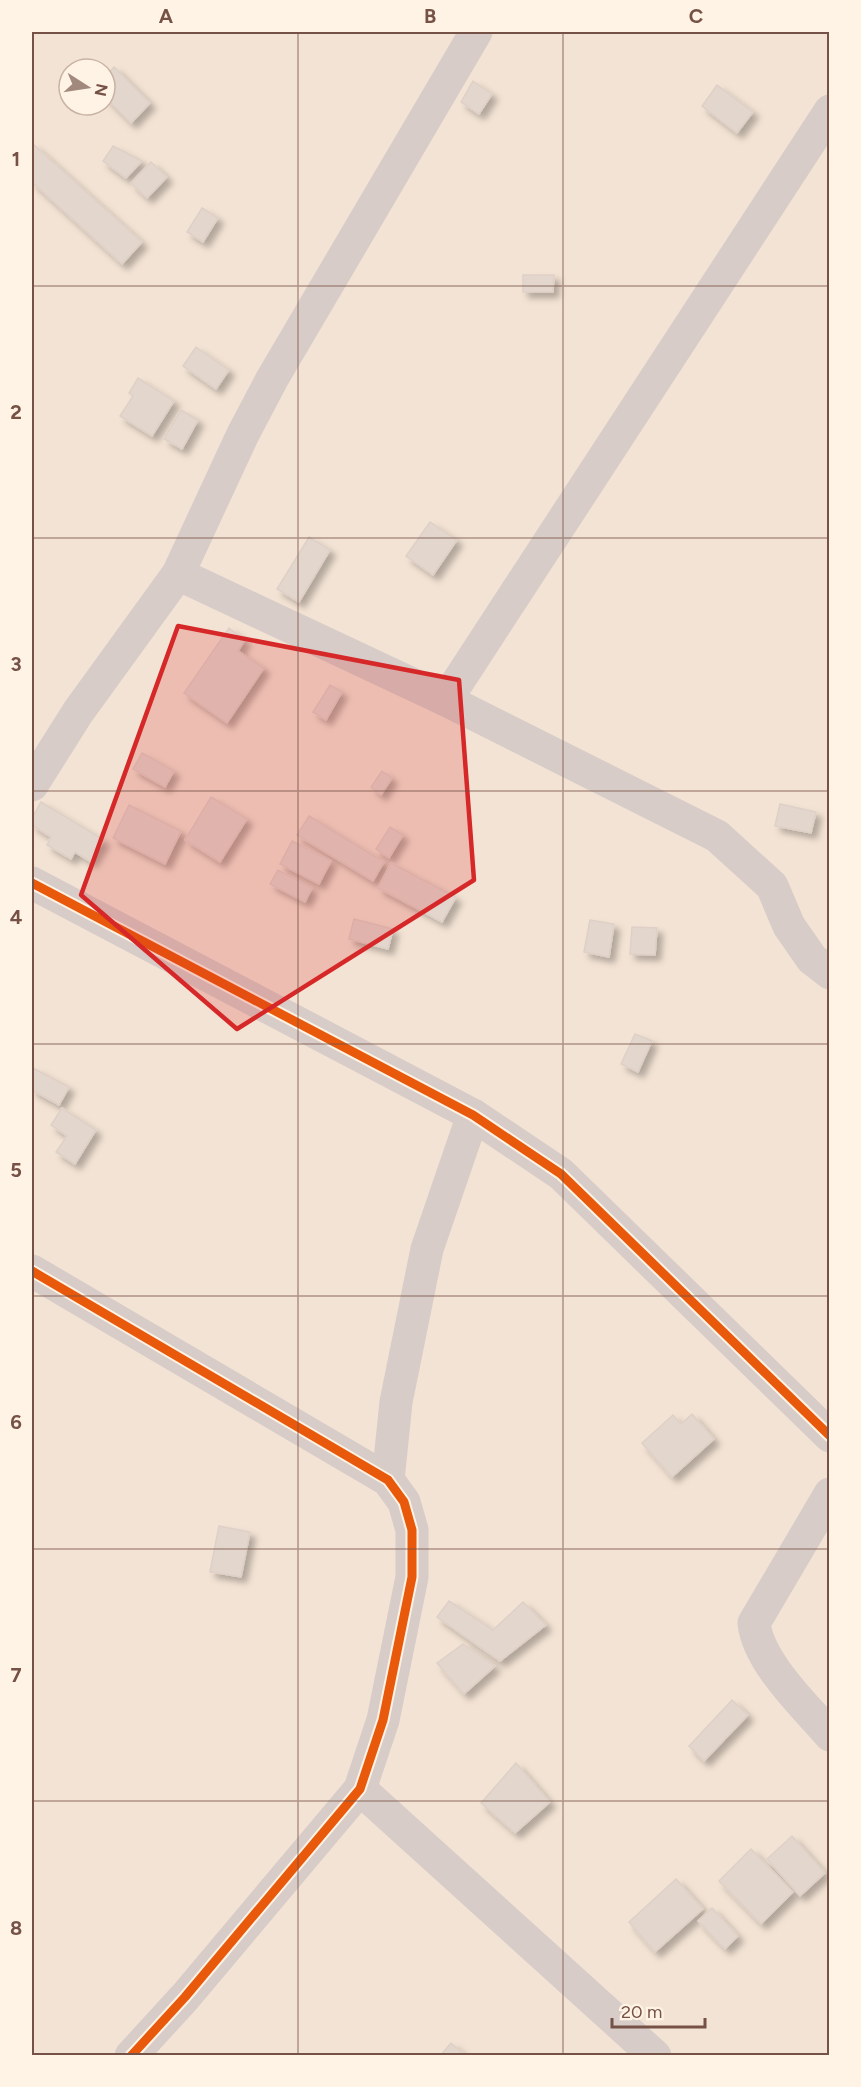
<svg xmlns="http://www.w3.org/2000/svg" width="861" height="2087" viewBox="0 0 861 2087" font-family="Figtree,sans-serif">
  <defs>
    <filter id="shadow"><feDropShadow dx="5.5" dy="5.5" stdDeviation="3" flood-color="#0004"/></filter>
  </defs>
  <rect width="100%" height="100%" fill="#f7eee5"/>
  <path fill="#f3e3d4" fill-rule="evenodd" d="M32,32H829V2055H32ZM69,69H105V105H69Z"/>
  <g fill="#e3d6cd" stroke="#dfd0c7" stroke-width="1.5" filter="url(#shadow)">
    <path d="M114,67L150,103L131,123L105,97V77Z"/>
    <path d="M473,81L492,94L479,114L461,102Z"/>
    <path d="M717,85L753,112L737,133L702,106Z"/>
    <path d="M33,144L142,242L122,264L32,182Z"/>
    <path d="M113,146L142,161L126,178L103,161Z"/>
    <path d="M151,162L167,177L147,198L131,183Z"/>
    <path d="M202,208L218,218L203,242L187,232Z"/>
    <path d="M523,275H554L553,292H523Z"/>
    <path d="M196,347L229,370L216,389L183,366Z"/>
    <path d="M138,378L174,401L152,436L120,416L133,396L129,393Z"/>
    <path d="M181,410L198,420L182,449L164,439Z"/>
    <path d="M430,522L457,540L433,575L406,556Z"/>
    <path d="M309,537L330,550L299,602L277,589Z"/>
    <path d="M229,628L245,640L238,651L264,668L227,723L184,693Z"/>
    <path d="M330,685L342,692L326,720L313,712Z"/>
    <path d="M142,753L174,771L165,787L133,769Z"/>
    <path d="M382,771L392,778L381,795L371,787Z"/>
    <path d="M211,797L247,819L220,862L185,840Z"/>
    <path d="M41,802L104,840L91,862L75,852L71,859L47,845L51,837L32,825V818Z"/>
    <path d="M780,804L816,812L811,833L775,826Z"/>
    <path d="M129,805L181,831L165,864L113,838Z"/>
    <path d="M309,816L384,862L373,881L297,835Z"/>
    <path d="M390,827L403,835L389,858L376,849Z"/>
    <path d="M292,841L331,861L319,884L280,864Z"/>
    <path d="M391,863L456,897L442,922L378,888Z"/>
    <path d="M278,870L312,888L305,902L270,884Z"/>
    <path d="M354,919L393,929L388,949L349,939Z"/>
    <path d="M590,920L614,924L609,957L584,952Z"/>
    <path d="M632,927L657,928L655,955L630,954Z"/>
    <path d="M635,1034L652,1041L638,1072L621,1064Z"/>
    <path d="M33,1068L69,1087L59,1105L32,1090Z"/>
    <path d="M62,1108L96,1130L75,1164L56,1152L67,1136L51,1125Z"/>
    <path d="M692,1414L714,1439L672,1477L642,1443L673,1415L681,1424Z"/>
    <path d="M219,1526L250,1532L241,1577L210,1572Z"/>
    <path d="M449,1601L493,1630L523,1602L546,1625L500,1661L437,1617Z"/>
    <path d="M463,1644L495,1666L464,1694L437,1663Z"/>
    <path d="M732,1700L748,1715L704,1761L689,1746Z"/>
    <path d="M516,1763L550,1802L515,1833L481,1803Z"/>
    <path d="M792,1836L825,1873L800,1896L767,1859Z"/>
    <path d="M751,1849L793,1892L761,1924L719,1881Z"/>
    <path d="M676,1879L703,1909L655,1952L629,1922Z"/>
    <path d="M712,1908L738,1936L725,1949L698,1921Z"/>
    <path d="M451,2043L466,2056H440Z"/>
  </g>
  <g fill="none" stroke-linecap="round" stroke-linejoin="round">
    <g stroke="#d8ccc8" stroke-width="33">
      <path d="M178,574L446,700L717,836L772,886L789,926L812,959L830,973"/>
      <path d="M446,700L830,111"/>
      <path d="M32,785L78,712L178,574L243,434L272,379L476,32"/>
      <path d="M32,883L473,1115L561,1174L830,1436"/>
      <path d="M32,1271L388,1480L404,1502L412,1530V1577L383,1720L360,1789L185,1997L131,2056"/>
      <path d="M388,1480L396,1402L427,1249L473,1115"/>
      <path d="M830,1494L754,1623C758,1662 805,1706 830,1735"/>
      <path d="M360,1789L655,2056"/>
    </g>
    <defs>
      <g id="cycleway">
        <path d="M32,883L473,1115L561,1174L830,1436"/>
        <path d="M32,1271L388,1480L404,1502L412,1530V1577L383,1720L360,1789L185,1997L131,2056"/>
      </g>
    </defs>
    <use href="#cycleway" stroke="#fff3e5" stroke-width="13"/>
    <use href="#cycleway" stroke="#e8590c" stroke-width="9"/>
  </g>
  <path fill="#d62828" fill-opacity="0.2" stroke="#d62828" stroke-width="4.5" stroke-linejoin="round" d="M178,626L459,680L474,880L237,1029L81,895Z"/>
  <path fill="none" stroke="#755245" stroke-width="1.5" stroke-opacity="0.55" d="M298,32V2056M563,32V2056M32,286H830M32,538H830M32,791H830M32,1044H830M32,1296H830M32,1549H830M32,1801H830"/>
  <rect width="861" height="2087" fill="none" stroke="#fff3e5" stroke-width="66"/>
  <g transform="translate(87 87) rotate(102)"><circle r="28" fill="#fff3e5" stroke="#c8b3a5" stroke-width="1.5"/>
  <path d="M0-4.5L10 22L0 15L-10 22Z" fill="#a2897d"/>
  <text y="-9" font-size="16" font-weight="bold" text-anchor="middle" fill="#755245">N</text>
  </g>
  <path d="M612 2018v9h93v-9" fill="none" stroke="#755245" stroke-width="3"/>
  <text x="621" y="2018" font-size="18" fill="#755245" stroke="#fff3e5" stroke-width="4.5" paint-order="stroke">20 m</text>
  <rect x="33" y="33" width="795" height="2021" fill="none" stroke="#755245" stroke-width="2"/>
  <g font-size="20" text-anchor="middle" font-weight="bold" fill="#755245">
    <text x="166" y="23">A</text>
    <text x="430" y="23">B</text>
    <text x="696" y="23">C</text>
    <text x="16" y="166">1</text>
    <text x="16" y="419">2</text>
    <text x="16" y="671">3</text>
    <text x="16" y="924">4</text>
    <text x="16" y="1177">5</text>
    <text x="16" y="1429">6</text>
    <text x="16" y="1682">7</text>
    <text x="16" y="1935">8</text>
  </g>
</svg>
